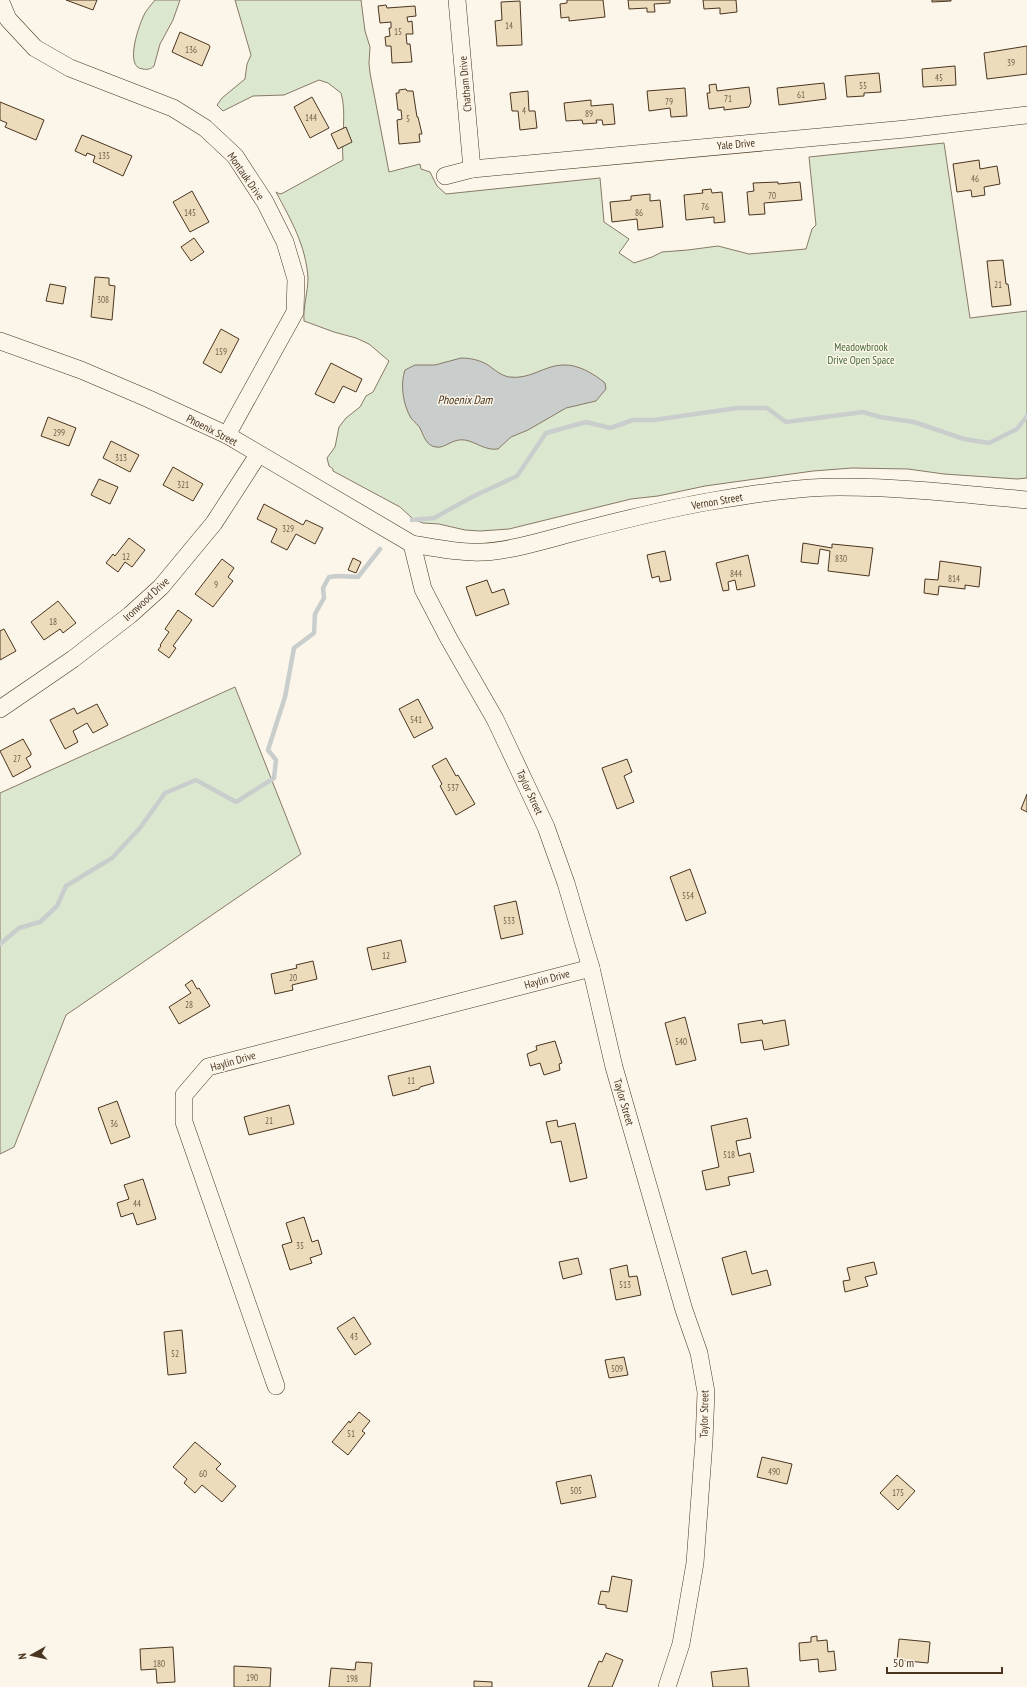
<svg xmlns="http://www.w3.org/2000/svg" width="1027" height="1687" viewBox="0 0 1027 1687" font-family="'PT Sans Narrow',sans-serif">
  <rect width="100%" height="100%" fill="#fbf6e9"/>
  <g fill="#dce7d0" stroke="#887966">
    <path d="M155,0H180L173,20L160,44L154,66C151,69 147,70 143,69C123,68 140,22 145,13C148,8 152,4 155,0Z"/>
    <path d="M235,0H361L365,31L370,47L369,63L370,73L389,172L420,164L421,169L430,172L437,186L446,194L600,178L604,222L629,239L619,253L634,263L652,257L662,252L688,250L718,246L749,254L806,249L812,229L816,225L809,157L944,143L970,318L1027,311V478L1017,479L944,474L908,469L852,468L813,471L705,486L658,496L631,499L509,529L480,531L465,530L439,524L423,523L413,519L400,507L333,471V469L329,466L327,458L335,447L339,427L346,418L360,407L366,396L373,392L389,361L369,344L356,338L334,332L304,321C303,306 308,292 308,278C306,246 291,220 276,192L280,194L283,193L343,160C341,139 347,112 341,93L328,83L319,80L284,95L253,96L223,111L217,105L222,98L245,79L247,64L251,55Z"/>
    <path d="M235,687L301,854L66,1015L14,1147L0,1154V793Z"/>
  </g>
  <path fill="#c9cecd" stroke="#887966" d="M461,358C470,358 480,360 488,365C495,370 500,375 509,377C530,380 545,365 563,365C578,364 594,374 605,383L606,389L596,401L566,408L528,430L511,437L498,449C486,451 476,442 465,440C452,438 445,449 436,447C427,446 424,437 421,430C419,425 414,422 411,418C403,405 400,384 405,370L415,365H435Z"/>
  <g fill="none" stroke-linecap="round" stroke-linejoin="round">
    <g stroke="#c9cecd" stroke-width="4.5">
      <path d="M412,520L434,518L472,497L517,476L546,433L586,422L610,428L633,420H654L737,408H767L786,422L863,412L880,417L914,422L964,439L989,443L1017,429L1027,416"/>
      <path d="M0,944L19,928L40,922L57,906L66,886L112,858L140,828L165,793L196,780L236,802L274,778L276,760L268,750L285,697L294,648L314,633L315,614L324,598L323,588L329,577L338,576L358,577L380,549"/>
    </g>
  </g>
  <g fill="#ecdcbc" stroke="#4a3520">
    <path d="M66,0H97L93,10Z"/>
    <path d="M567,0H603L605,17L569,21V17L561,18L560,4L567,3Z"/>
    <path d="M628,0H670V3L654,4L655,12H647V8L629,9Z"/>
    <path d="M703,0H736L737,12L720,14V8L704,9Z"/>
    <path d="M932,0H951V1L932,2Z"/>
    <path d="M520,1L522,45L497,46L495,21L502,20L501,2Z"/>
    <path d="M386,5L387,8L415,6L416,16L407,17L408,22L412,21L413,34H406L407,44H410L412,62L392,63L391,46H386L385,37L390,36L389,28H391V22L380,23L378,6Z"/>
    <path d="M180,32L209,45L210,47L202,66L172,52Z"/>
    <path d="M1027,46V74L987,79L984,53Z"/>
    <path d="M955,66L956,85L923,87L922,69Z"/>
    <path d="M879,73L881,92L864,93V96L847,97L845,76Z"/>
    <path d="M824,83L826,99L779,105L777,88Z"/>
    <path d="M716,84L717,91L749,87L751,102L749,107L724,110V107L709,109L707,93H710L709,85Z"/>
    <path d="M685,88L687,116L671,117L670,108L649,111L647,91Z"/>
    <path d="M406,89L407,91H413L417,117H418L422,134H419L420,142L399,144L397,120L402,119L401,110H398L396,93H399V90Z"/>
    <path d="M528,91L529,111H535L537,128L520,130L518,111H512L510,93Z"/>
    <path d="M312,97L329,128L310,138L294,107Z"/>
    <path d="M591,100V106L613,104L615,124L603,125L602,120H596L597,123L583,124L582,120L566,121L564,103Z"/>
    <path d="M0,102L44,120L36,140L5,127L7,123L0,120Z"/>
    <path d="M346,127L352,142L338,149L331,134Z"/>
    <path d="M82,135L132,156L123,176L93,162L95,156L87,153L86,156L75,151Z"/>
    <path d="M979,160L980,169L997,166L1000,184L984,187L985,195L972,197L971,190L957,192L953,164Z"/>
    <path d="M778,182V184L800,182L802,200L764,203L765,214L749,215L747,192L754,191L753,183Z"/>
    <path d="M711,189L712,193L722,192L725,222L714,223V217L686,220L684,195L703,193L702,190Z"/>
    <path d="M192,191L209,222L190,232L173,202Z"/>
    <path d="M650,194V201L660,200L663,227L638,230L637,219L612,222L610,202L631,200V196Z"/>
    <path d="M194,238L204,252L191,261L181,247Z"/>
    <path d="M1003,260L1006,284H1008L1011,305L992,307L987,261Z"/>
    <path d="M95,277L109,278V285L115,286L112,320L91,317Z"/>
    <path d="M50,284L66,287L63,304L46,301Z"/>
    <path d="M221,329L239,339L221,373L203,363Z"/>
    <path d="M331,363L362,379L356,392L343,386L334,403L315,394Z"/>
    <path d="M48,417L76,428L69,446L41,436Z"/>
    <path d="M111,441L139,455L130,472L103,458Z"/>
    <path d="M173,467L203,484L193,501L163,485Z"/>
    <path d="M99,479L118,487L110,504L91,495Z"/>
    <path d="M264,504L303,525L306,520L323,528L315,544L296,534L287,550L271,542L277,529L257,519Z"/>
    <path d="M129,538L145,550L132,567L125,562L118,572L106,563L113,554L115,556Z"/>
    <path d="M803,543L832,548V544L873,548L869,576L828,571L830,551L820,549L818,564L801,562Z"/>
    <path d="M665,551L671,580L660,582L659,576L652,578L647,555Z"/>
    <path d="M748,555L755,586L737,590L735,580L728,582L729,590L723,591L716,563Z"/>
    <path d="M353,558L361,562L356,573L348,570Z"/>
    <path d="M222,559L234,568L228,577L233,581L213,607L195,594Z"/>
    <path d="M940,561L981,567L979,587L965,585V589L939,586L938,595L924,593L925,579L938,580Z"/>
    <path d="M487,580L492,593L504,589L509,604L476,616L466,587Z"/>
    <path d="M58,601L76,623L63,633L60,629L44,640L31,622Z"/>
    <path d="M178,610L192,620L173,646L176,648L169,658L158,650L161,646L160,645L169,632L165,629Z"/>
    <path d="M4,629L16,651L0,660V631Z"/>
    <path d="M418,699L433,728L414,738L399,709Z"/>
    <path d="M97,704L108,725L93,733L87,723L73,731L78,742L65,749L50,720L74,708L77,714Z"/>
    <path d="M23,739L31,753V755L26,758L31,767L13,777L0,751Z"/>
    <path d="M446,758L456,776L458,775L475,804L456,815L440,786L442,784L432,766Z"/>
    <path d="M627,759L632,772L624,776L634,802L617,809L602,768Z"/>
    <path d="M1027,794V812L1021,809Z"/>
    <path d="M690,869L706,913L686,921L670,877Z"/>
    <path d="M516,901L523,934L501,939L494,906Z"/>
    <path d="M401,940L406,962L372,970L367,948Z"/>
    <path d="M313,961L317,979L292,985L293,990L275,994L271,974L297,968L296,965Z"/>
    <path d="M192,980L197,989L199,988L210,1006L179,1024L169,1007L191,993L185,985Z"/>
    <path d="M685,1017L696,1060L676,1065L665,1023Z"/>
    <path d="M762,1020L763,1024L785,1020L789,1045L764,1050L762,1040L741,1043L738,1024Z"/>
    <path d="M555,1041L562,1063L559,1064L560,1070L544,1075L540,1063L530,1066L527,1054L537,1050L536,1046Z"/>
    <path d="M430,1066L434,1083L420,1087L419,1089L393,1096L388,1076Z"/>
    <path d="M117,1101L130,1137L111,1144L98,1108Z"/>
    <path d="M289,1105L294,1124L249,1135L244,1117Z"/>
    <path d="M747,1118L751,1138L736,1141L739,1156L750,1153L754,1172L728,1177L730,1185L706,1190L702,1171L719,1167L711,1126Z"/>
    <path d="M557,1120L558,1127L575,1123L587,1178L570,1182L561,1141L551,1143L546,1122Z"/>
    <path d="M143,1179L156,1219L137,1225L133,1213L121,1217L117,1203L129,1199L124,1185Z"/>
    <path d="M304,1217L312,1242L318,1240L322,1254L310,1258L312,1263L290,1270L282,1245L292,1242L286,1223Z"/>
    <path d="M746,1251L752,1274L767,1270L771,1285L732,1295L722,1258Z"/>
    <path d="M578,1258L582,1274L563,1279L559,1262Z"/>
    <path d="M874,1262L877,1274L865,1277L868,1286L845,1292L843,1281L850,1280L847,1268Z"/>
    <path d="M627,1265L629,1277L637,1276L641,1295L616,1300L610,1269Z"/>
    <path d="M354,1317L371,1344L355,1355L337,1328Z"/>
    <path d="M182,1330L186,1373L168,1375L164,1332Z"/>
    <path d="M624,1357L628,1375L609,1378L605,1360Z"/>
    <path d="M359,1412L370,1421L362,1431L365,1433L348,1455L332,1442L349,1421L350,1423Z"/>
    <path d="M195,1442L221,1464L216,1469L236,1486L222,1502L202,1485L195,1493L184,1483L187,1479L173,1467Z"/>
    <path d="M762,1457L792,1464L787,1484L757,1477Z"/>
    <path d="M591,1475L596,1497L561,1504L556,1482Z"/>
    <path d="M897,1475L915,1491L898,1510L880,1493Z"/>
    <path d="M612,1576L632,1580L627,1612L606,1608V1605L598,1604L601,1591L609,1592Z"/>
    <path d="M817,1636V1641L827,1640L828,1652L834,1651L836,1670L819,1672L818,1659L800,1661L799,1643L811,1642V1637Z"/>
    <path d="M899,1639L930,1642L928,1663L897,1660Z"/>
    <path d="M173,1647L175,1682L157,1683L156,1669L141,1670L140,1649Z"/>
    <path d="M606,1653L623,1660L612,1687H588L599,1661L602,1662Z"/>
    <path d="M356,1662L372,1663L370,1687H329L331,1668L355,1670Z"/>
    <path d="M234,1666L271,1668L270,1687H234Z"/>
    <path d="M747,1668L749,1687H713L711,1672Z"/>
    <path d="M474,1681L492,1682V1687H474Z"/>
  </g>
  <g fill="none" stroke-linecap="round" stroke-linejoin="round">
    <defs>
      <g id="minor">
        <path d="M0,0L8,19L35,48L70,68L173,108L205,128L235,156L265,202L285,242L296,279L295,312L227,435"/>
        <path d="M457,0L472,169"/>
        <path d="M445,176L472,169L906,129L1027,115"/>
        <path d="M0,341L81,370L149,399L227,435L412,544C435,548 459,553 483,552C509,551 546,540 572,533C618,521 665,509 712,501C754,494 798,487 840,487C902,487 965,494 1027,500"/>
        <path d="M412,544L423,589L449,639L495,719L546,827L566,883L591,968L614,1067L684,1310L699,1353L706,1392L704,1441L695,1563L681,1644L667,1687"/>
        <path d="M0,709L73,659L130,615L161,587L214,523L258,455"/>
        <path d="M276,1386L184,1122V1095L208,1067L591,968"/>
      </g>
    </defs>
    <use href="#minor" stroke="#4a3520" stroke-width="18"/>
    <use href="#minor" stroke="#fbf6e9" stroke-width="17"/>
  </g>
  <g text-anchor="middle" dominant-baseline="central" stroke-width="3" stroke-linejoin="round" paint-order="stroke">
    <g font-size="9" fill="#725f47">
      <text x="509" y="25">14</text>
      <text x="398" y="31">15</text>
      <text x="191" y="49">136</text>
      <text x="1011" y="62">39</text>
      <text x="939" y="77">45</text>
      <text x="863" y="85">55</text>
      <text x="801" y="94">61</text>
      <text x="728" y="98">71</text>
      <text x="669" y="101">79</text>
      <text x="524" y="110">4</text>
      <text x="589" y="113">89</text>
      <text x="311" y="117">144</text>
      <text x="408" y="118">5</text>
      <text x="104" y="155">135</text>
      <text x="975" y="178">46</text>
      <text x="772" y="195">70</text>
      <text x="705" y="206">76</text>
      <text x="190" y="212">145</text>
      <text x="639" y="212">86</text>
      <text x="998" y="284">21</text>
      <text x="103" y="299">308</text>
      <text x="221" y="351">159</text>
      <text x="59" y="432">299</text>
      <text x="121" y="457">313</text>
      <text x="183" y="484">321</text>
      <text x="288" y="528">329</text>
      <text x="126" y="556">12</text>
      <text x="841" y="558">830</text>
      <text x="736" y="573">844</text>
      <text x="954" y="578">814</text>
      <text x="216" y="584">9</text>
      <text x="53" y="621">18</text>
      <text x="416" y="719">541</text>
      <text x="17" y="758">27</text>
      <text x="453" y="787">537</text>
      <text x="688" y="895">554</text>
      <text x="509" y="920">533</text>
      <text x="386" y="955">12</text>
      <text x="293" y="977">20</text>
      <text x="189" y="1004">28</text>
      <text x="681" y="1041">540</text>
      <text x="411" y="1080">11</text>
      <text x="269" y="1120">21</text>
      <text x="114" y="1123">36</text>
      <text x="729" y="1154">518</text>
      <text x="137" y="1203">44</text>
      <text x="300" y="1245">35</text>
      <text x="625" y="1284">513</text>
      <text x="354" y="1336">43</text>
      <text x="175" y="1353">52</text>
      <text x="617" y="1368">509</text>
      <text x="351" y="1433">51</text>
      <text x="774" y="1471">490</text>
      <text x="203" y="1473">60</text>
      <text x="576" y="1490">505</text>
      <text x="898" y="1492">175</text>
      <text x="159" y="1663">180</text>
      <text x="252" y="1677">190</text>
      <text x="352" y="1678">198</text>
    </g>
    <g font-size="11" fill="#4a3520" stroke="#fbf6e9">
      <text transform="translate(465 84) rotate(-95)">Chatham Drive</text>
      <text transform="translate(736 144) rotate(-5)">Yale Drive</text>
      <text transform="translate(246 176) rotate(55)">Montauk Drive</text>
      <text transform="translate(212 430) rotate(27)">Phoenix Street</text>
      <text transform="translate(717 501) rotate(-10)">Vernon Street</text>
      <text transform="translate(146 599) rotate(-43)">Ironwood Drive</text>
      <text transform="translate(530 792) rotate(65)">Taylor Street</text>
      <text transform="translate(547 979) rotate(-15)">Haylin Drive</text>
      <text transform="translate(233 1061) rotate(-16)">Haylin Drive</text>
      <text transform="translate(624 1102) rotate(74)">Taylor Street</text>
      <text transform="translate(704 1414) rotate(-89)">Taylor Street</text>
    </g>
    <g font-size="11" fill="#436837" stroke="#fbf6e9">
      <text x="861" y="347">Meadowbrook<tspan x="861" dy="13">Drive Open Space</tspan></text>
    </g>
    <g font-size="12" font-style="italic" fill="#4a3520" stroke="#fbf6e9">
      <text x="465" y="399">Phoenix Dam</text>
    </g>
  </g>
  <g transform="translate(32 1655) rotate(262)" stroke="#fbf6e9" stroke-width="3" paint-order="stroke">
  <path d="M0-3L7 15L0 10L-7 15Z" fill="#4a3520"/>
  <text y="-6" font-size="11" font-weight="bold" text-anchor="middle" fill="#4a3520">N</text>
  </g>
  <path d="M887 1667v6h115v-6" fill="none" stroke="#4a3520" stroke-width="2"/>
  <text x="893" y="1667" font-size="12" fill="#4a3520" stroke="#fbf6e9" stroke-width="3" paint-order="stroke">50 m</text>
</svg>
